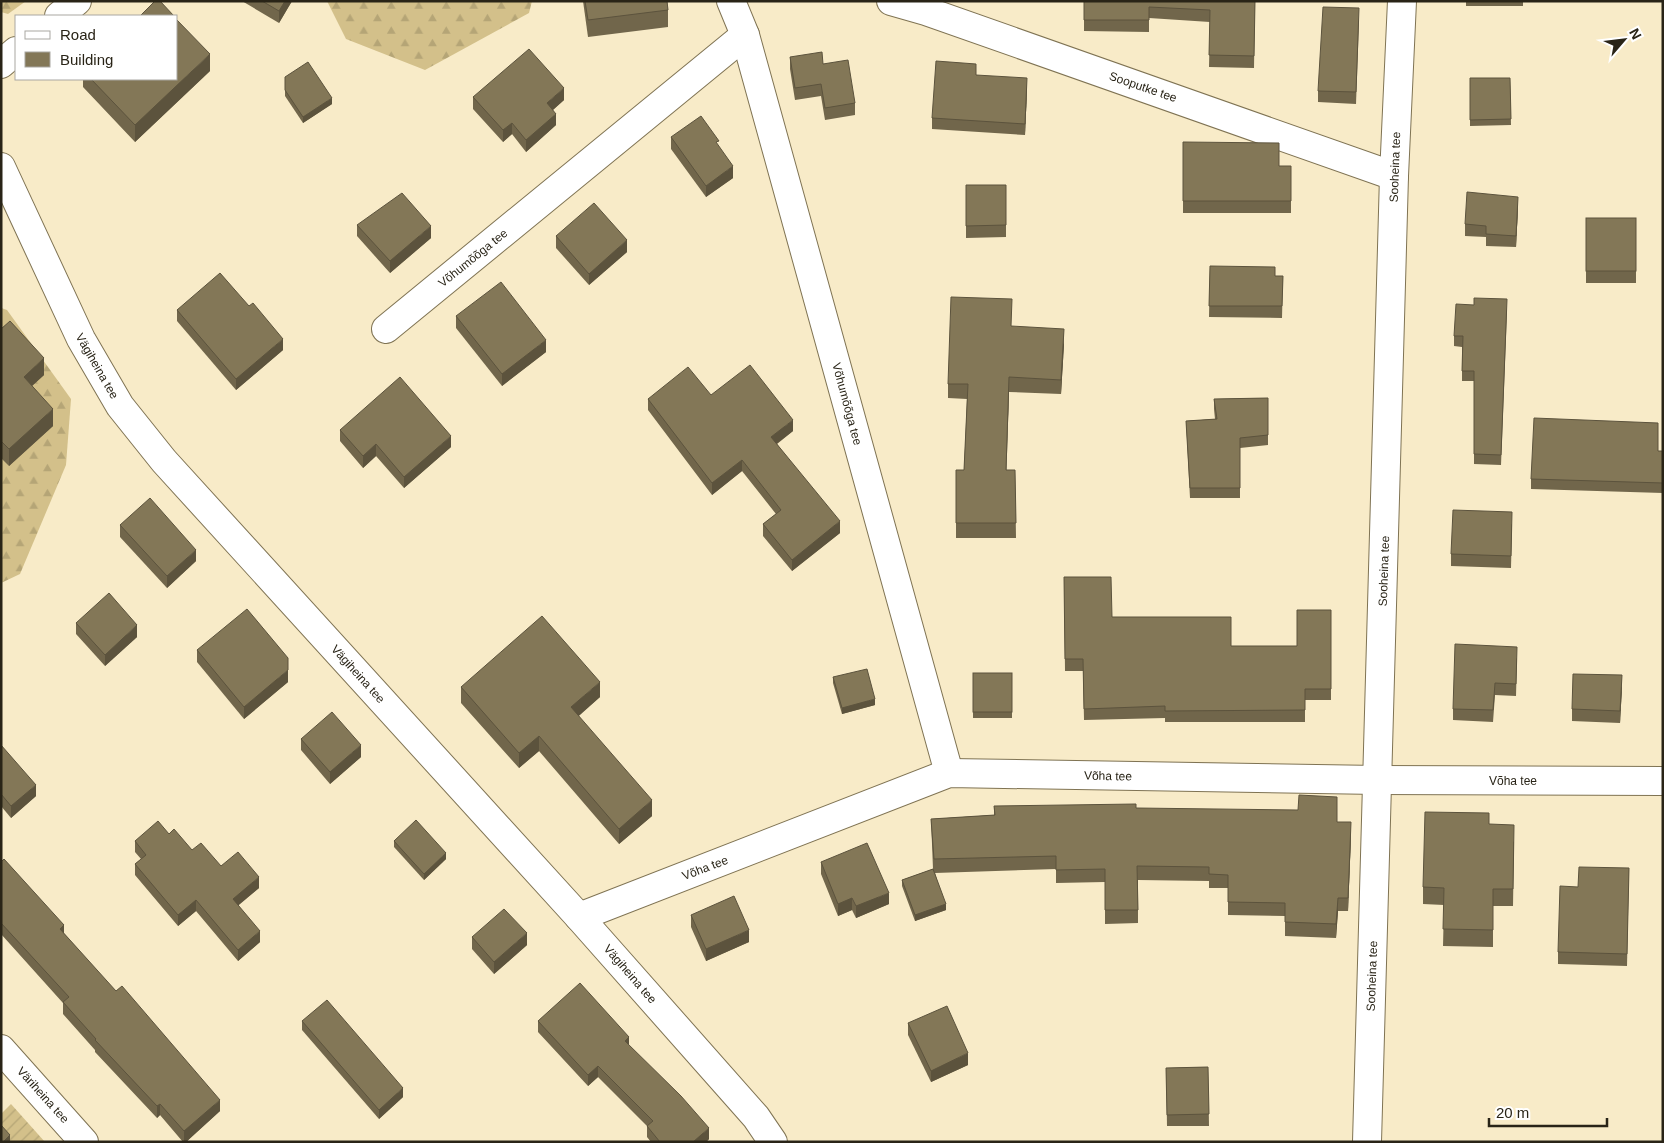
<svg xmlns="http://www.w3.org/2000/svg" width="1664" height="1143" viewBox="0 0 1664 1143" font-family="Arial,sans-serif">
  <defs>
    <pattern id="forest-firs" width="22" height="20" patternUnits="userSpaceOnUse" patternTransform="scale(1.25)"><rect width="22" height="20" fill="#d3c08a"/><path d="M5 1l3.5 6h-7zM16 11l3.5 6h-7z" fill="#b5a576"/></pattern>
    <pattern id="garden-furrows" width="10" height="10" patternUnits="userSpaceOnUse" patternTransform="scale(1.25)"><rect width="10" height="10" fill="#d3c08a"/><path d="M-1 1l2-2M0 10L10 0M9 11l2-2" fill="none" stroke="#b5a576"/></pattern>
  </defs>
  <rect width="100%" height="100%" fill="#f8ebc8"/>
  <g fill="url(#forest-firs)">
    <path d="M1,1H26L8,14L1,12Z"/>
    <path d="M327,1H532L529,13L425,70L346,39Z"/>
    <path d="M1,308L7,310L71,399L66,465L20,574L1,583Z"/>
  </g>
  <path fill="url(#garden-furrows)" d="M11,1104L45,1142H6L1,1136V1114Z"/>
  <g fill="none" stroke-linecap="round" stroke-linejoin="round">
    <defs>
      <g id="street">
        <path d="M731,1L745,35L949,773"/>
        <path d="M891,1L926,11L1394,176"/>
        <path d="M59,16L77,1"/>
        <path d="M1,64L16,51"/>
        <path d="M1,167L81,339L120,406L164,461L579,917L756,1117L773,1142"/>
        <path d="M386,329L745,35"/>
        <path d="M579,917L949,773L1378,780L1663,781"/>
        <path d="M1,1049L84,1142"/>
        <path d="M1367,1142L1394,176L1402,1"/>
      </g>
    </defs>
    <use href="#street" stroke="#7f7353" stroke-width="30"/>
    <use href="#street" stroke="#fff" stroke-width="28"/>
  </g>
  <g fill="#71664b">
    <path d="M242,1H292L279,23Z"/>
    <path d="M583,1H667L668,10V27L588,37Z"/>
    <path d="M1084,1H1255L1254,68L1209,67L1210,22L1149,18V32L1084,31Z"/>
    <rect x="1466" y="1" width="57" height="5"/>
    <path d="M1359,20L1356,104L1318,102V91Z"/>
    <path d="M790,57L823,64L855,103V115L825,120L821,96L795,100L790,69Z"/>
    <path d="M210,71L135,142L83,87V79H176Z"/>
    <path d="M976,75L1027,90L1025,135L932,129V118Z"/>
    <path d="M285,77L332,104L303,123L285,96Z"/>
    <path d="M1470,78H1510L1511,125L1470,126Z"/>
    <path d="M473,97L564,100L553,110L556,125L526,152L512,134L503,142L473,109Z"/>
    <path d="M671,137L733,178L706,197L671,149Z"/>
    <path d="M1183,142L1279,166H1291V213H1183Z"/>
    <path d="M966,185H1006V237L966,238Z"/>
    <path d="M1518,208L1516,247L1486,246V237L1465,236V224Z"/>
    <rect x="1586" y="218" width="50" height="65"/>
    <path d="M357,225L431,238L390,273L357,236Z"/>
    <path d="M556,236L627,252L589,285L556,248Z"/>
    <path d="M1210,266L1275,276H1283L1282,318L1209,317Z"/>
    <path d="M177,310L283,350L236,390L177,321Z"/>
    <path d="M1507,310L1501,465L1474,464V381H1462V347L1454,346V336Z"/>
    <path d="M456,316L546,352L502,386L456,328Z"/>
    <path d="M1011,326L1064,344L1061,394L1009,392L1006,470H1015L1016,538H956V470H964L967,399L948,398V384Z"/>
    <path d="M1,329L44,375L32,386L53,426L9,466L1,458Z"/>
    <path d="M711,395L793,431L777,444L840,533L792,571L763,536V524L776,514L742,471L712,495L648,410V399Z"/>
    <path d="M1268,398V445L1240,448V498H1190L1186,421L1215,419L1214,409V399Z"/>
    <path d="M340,430L451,447L404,488L376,456L363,468L340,441Z"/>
    <path d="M1658,451H1663V493L1531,489V479Z"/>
    <path d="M1512,524L1511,568L1451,566V554Z"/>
    <path d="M120,525L196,561L167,588L120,537Z"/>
    <path d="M1064,577L1112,617L1231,646H1297L1331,610V700H1305V722H1165V718L1084,720L1083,671H1065Z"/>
    <path d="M76,623L137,637L105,666L76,634Z"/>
    <path d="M197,650L288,682L244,719L197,662Z"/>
    <path d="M1517,658L1516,696L1495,695L1493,722L1453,720V709Z"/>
    <rect x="973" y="673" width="39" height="45"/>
    <path d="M833,677L875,705L842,714L833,683Z"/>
    <path d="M461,687L600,697L578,716L652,816L619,844L539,751L519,768L461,703Z"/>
    <path d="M1622,687L1620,723L1572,721V709Z"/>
    <path d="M301,739L361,757L330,784L301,750Z"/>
    <path d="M1,745L36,796L11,818L1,806Z"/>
    <path d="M994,806L1136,808L1337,822L1351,836L1348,911H1338L1336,938L1285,936V916L1228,915V888H1209V881L1138,880V923L1105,924V882L1056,883V869L935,873L946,910L915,921L902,886V880L933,869L931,819L994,815Z"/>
    <path d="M1489,824L1514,842L1513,906H1493V947L1443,946L1444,905L1423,904V887Z"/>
    <path d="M169,834L192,850L259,888L238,905L260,942L238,961L196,911L178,926L135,875V864L141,859L135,852V841Z"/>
    <path d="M394,841L446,859L424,880L394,847Z"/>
    <path d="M1,862L220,1111L186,1142H183L160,1115L157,1118L95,1052V1050L63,1014V1003L1,934Z"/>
    <path d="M821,862L889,904L856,918L852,910L838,916L821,874Z"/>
    <path d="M1629,868L1627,966L1558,964V952L1578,887Z"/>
    <path d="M691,915L749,942L706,961L691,927Z"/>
    <path d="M472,937L527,945L494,974L472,949Z"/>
    <path d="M302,1021L403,1097L379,1119L302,1030Z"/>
    <path d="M538,1021L629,1045L709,1139L706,1142H651L647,1137V1126L598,1077L588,1086L538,1032Z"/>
    <path d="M908,1023L968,1065L931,1082L908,1035Z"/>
    <path d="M1208,1067L1209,1126H1167L1166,1068Z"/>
  </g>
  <g fill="#5c533d">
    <path d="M285,1H292L279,23V11Z"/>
    <path d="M210,54V71L135,142V125Z"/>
    <path d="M1027,78V90L1025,135V124Z"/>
    <path d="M564,88V100L547,115V103Z"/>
    <path d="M332,98V104L303,123V117Z"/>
    <path d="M556,114V125L526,152V140Z"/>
    <path d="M512,123V134L503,142V130Z"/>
    <path d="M733,166V178L706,197V186Z"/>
    <path d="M1518,197V208L1516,247V236Z"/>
    <path d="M431,226V238L390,273V261Z"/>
    <path d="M627,240V252L589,285V274Z"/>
    <path d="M1064,329V344L1061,394V380Z"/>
    <path d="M283,339V350L236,390V379Z"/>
    <path d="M546,340V352L502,386V374Z"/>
    <path d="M44,358V375L24,393V377Z"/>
    <path d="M1009,377V392L1006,484V470Z"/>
    <path d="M53,409V426L9,466V449Z"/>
    <path d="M793,420V431L771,448V437Z"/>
    <path d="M451,436V447L404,488V477Z"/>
    <path d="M376,444V456L363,468V456Z"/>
    <path d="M742,460V471L712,495V483Z"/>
    <path d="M840,521V533L792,571V560Z"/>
    <path d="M196,550V561L167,588V576Z"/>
    <path d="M137,625V637L105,666V655Z"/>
    <path d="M288,670V682L244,719V707Z"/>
    <path d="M1622,675V687L1620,723V711Z"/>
    <path d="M600,682V697L571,723V707Z"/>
    <path d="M875,699V705L842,714V708Z"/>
    <path d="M539,736V751L519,768V753Z"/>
    <path d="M361,745V757L330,784V772Z"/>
    <path d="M36,785V796L11,818V806Z"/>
    <path d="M652,800V816L619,844V829Z"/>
    <path d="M1351,822V836L1348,911V898Z"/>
    <path d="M446,853V859L424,880V874Z"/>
    <path d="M259,877V888L233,910V899Z"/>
    <path d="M889,893V904L856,918V906Z"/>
    <path d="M852,898V910L838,916V904Z"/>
    <path d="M1338,898V911L1336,938V924Z"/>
    <path d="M196,900V911L178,926V915Z"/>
    <path d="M946,904V910L915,921V915Z"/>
    <path d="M64,925V937L60,929Z"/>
    <path d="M749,930V942L706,961V949Z"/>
    <path d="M260,931V942L238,961V950Z"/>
    <path d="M527,933V945L494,974V962Z"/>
    <path d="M629,1037V1048L625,1041Z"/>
    <path d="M968,1053V1065L931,1082V1071Z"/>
    <path d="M598,1066V1077L588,1086V1075Z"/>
    <path d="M403,1088V1097L379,1119V1110Z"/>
    <path d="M220,1100V1111L186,1142H184V1131Z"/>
    <path d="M160,1104V1115L157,1118V1106Z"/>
    <path d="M709,1128V1139L706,1142H693Z"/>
    <path d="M10,1135V1142H3Z"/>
  </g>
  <g fill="#837757" stroke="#5c533d">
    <path d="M155,1H160L174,16H140Z"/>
    <path d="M262,1H285L279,11Z"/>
    <path d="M585,1H667L668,10L588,20Z"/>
    <path d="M1084,1H1255L1254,56L1209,55L1210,10L1149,7V20H1084Z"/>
    <path d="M1323,7L1359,8L1356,92L1318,91Z"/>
    <path d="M176,19L210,54L135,125L91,79H176Z"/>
    <path d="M529,49L564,88L547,103L556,114L526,140L512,123L503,130L473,97Z"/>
    <path d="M822,52L823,64L848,60L855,103L825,108L821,84L795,88L790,57Z"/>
    <path d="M936,61L976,64V75L1027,78L1025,124L932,118Z"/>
    <path d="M308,62L332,98L303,117L285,90V77Z"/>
    <path d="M1470,78H1510L1511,119L1470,120Z"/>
    <path d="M701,116L719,141L716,142L733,166L706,186L671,137Z"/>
    <path d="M1183,142L1279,143V166H1291V201H1183Z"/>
    <path d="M966,185H1006V225L966,226Z"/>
    <path d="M1467,192L1518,197L1516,236L1486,234V226L1465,224Z"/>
    <path d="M402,193L431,226L390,261L357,225Z"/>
    <path d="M594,203L627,240L589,274L556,236Z"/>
    <rect x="1586" y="218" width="50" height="53"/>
    <path d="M1210,266L1275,267V276H1283L1282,306H1209Z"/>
    <path d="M220,273L249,306L253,303L283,339L236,379L177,310Z"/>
    <path d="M501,282L546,340L502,374L456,316Z"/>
    <path d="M951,297L1012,299L1011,326L1064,329L1061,380L1009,377L1006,470H1015L1016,523H956V470H964L968,384H948Z"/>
    <path d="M1474,298L1507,299L1501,455L1474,454V371H1462L1463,336H1454L1456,304L1474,305Z"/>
    <path d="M10,321L44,358L24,377L53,409L9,449L1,441V329Z"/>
    <path d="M750,365L793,420L771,437L840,521L792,560L763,524L781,510L742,460L712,483L648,399L688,367L711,395Z"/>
    <path d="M400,377L451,436L404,477L376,444L363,456L340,430Z"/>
    <path d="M1268,398V435L1240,438V488H1190L1186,421L1217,419L1214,399Z"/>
    <path d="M1534,418L1658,423V451H1663V483L1531,479Z"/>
    <path d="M150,498L196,550L167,576L120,525Z"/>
    <path d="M1453,510L1512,512L1511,556L1451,554Z"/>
    <path d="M1064,577H1111L1112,617H1231V646H1297V610H1331V689H1305V710L1165,711V706L1084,709L1083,659H1065Z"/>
    <path d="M109,593L137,625L105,655L76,623Z"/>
    <path d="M247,609L288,658V670L244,707L197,650Z"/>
    <path d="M542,616L600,682L571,707L652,800L619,829L539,736L519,753L461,687Z"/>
    <path d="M1455,644L1517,647L1516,684L1495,683L1493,710L1453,709Z"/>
    <path d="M867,669L875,699L842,708L833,677Z"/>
    <rect x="973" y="673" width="39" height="39"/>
    <path d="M1573,674L1622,675L1620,711L1572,709Z"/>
    <path d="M332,712L361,745L330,772L301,739Z"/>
    <path d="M1,745L36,785L11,806L1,794Z"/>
    <path d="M1299,795L1337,797V822H1351L1348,898H1338L1336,924L1285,922V903L1228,902V875L1209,874V867L1137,866L1138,910H1105V869L1056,870V856L934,859L931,819L995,815L994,806L1136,804V808L1298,810Z"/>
    <path d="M1425,812L1489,813V824L1514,825L1513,889H1493V930L1443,929L1444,888L1423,887Z"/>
    <path d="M416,820L446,853L424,874L394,841Z"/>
    <path d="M158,821L169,834L174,829L192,850L201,843L221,866L238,852L259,877L233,899L260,931L238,950L196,900L178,915L135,864L146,855L135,841Z"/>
    <path d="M867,843L889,893L856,906L852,898L838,904L821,862Z"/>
    <path d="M4,859L64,925L60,929L116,991L122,986L220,1100L184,1131L160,1104L157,1106L95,1040L96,1039L63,1002L69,997L1,923V862Z"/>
    <path d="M1579,867L1629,868L1627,954L1558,952L1560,886L1578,887Z"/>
    <path d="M933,869L946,904L915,915L902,880Z"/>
    <path d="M734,896L749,930L706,949L691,915Z"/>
    <path d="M504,909L527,933L494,962L472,937Z"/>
    <path d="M580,983L629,1037L625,1041L681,1096L709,1128L693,1142H660L647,1126L653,1121L598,1066L588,1075L538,1021Z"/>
    <path d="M327,1000L403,1088L379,1110L302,1021Z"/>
    <path d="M947,1006L968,1053L931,1071L908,1023Z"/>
    <path d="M1208,1067L1209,1114L1167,1115L1166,1068Z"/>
    <path d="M1,1125L10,1135L3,1142H1Z"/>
  </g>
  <g text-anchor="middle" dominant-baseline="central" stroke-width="4.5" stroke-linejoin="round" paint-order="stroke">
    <g font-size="12" fill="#292417" stroke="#fff">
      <text transform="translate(1143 87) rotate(19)">Sooputke tee</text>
      <text transform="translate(1395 167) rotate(-88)">Sooheina tee</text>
      <text transform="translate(473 258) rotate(-39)">Võhumõõga tee</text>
      <text transform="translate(97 366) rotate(60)">Vägiheina tee</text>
      <text transform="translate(847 404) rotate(75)">Võhumõõga tee</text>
      <text transform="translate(1384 571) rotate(-88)">Sooheina tee</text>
      <text transform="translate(358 674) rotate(48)">Vägiheina tee</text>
      <text transform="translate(1108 776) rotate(1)">Võha tee</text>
      <text x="1513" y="781">Võha tee</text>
      <text transform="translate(705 868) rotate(-21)">Võha tee</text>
      <text transform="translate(630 974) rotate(49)">Vägiheina tee</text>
      <text transform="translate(1372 976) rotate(-88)">Sooheina tee</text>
      <text transform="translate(43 1095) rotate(48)">Väriheina tee</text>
    </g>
  </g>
  <rect width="1664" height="1143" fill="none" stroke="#292417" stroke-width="5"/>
  <rect x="15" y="15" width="162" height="65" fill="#ffffff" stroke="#a9a7a2"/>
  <rect x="25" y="31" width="25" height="8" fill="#ffffff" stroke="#a9a7a2"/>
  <text x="60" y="40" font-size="15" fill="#292417">Road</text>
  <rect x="25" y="52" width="25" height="15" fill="#837757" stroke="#a9a7a2"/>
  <text x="60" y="65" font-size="15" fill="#292417">Building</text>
  <g transform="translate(1624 40) rotate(62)" stroke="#ffffff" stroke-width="4" paint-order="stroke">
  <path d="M0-4L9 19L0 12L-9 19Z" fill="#292417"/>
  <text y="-8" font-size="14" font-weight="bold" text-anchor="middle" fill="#292417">N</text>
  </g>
  <path d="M1489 1118v8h118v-8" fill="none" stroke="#292417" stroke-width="2.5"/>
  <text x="1496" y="1118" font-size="15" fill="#292417" stroke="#ffffff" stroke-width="4" paint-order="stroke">20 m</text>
</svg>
